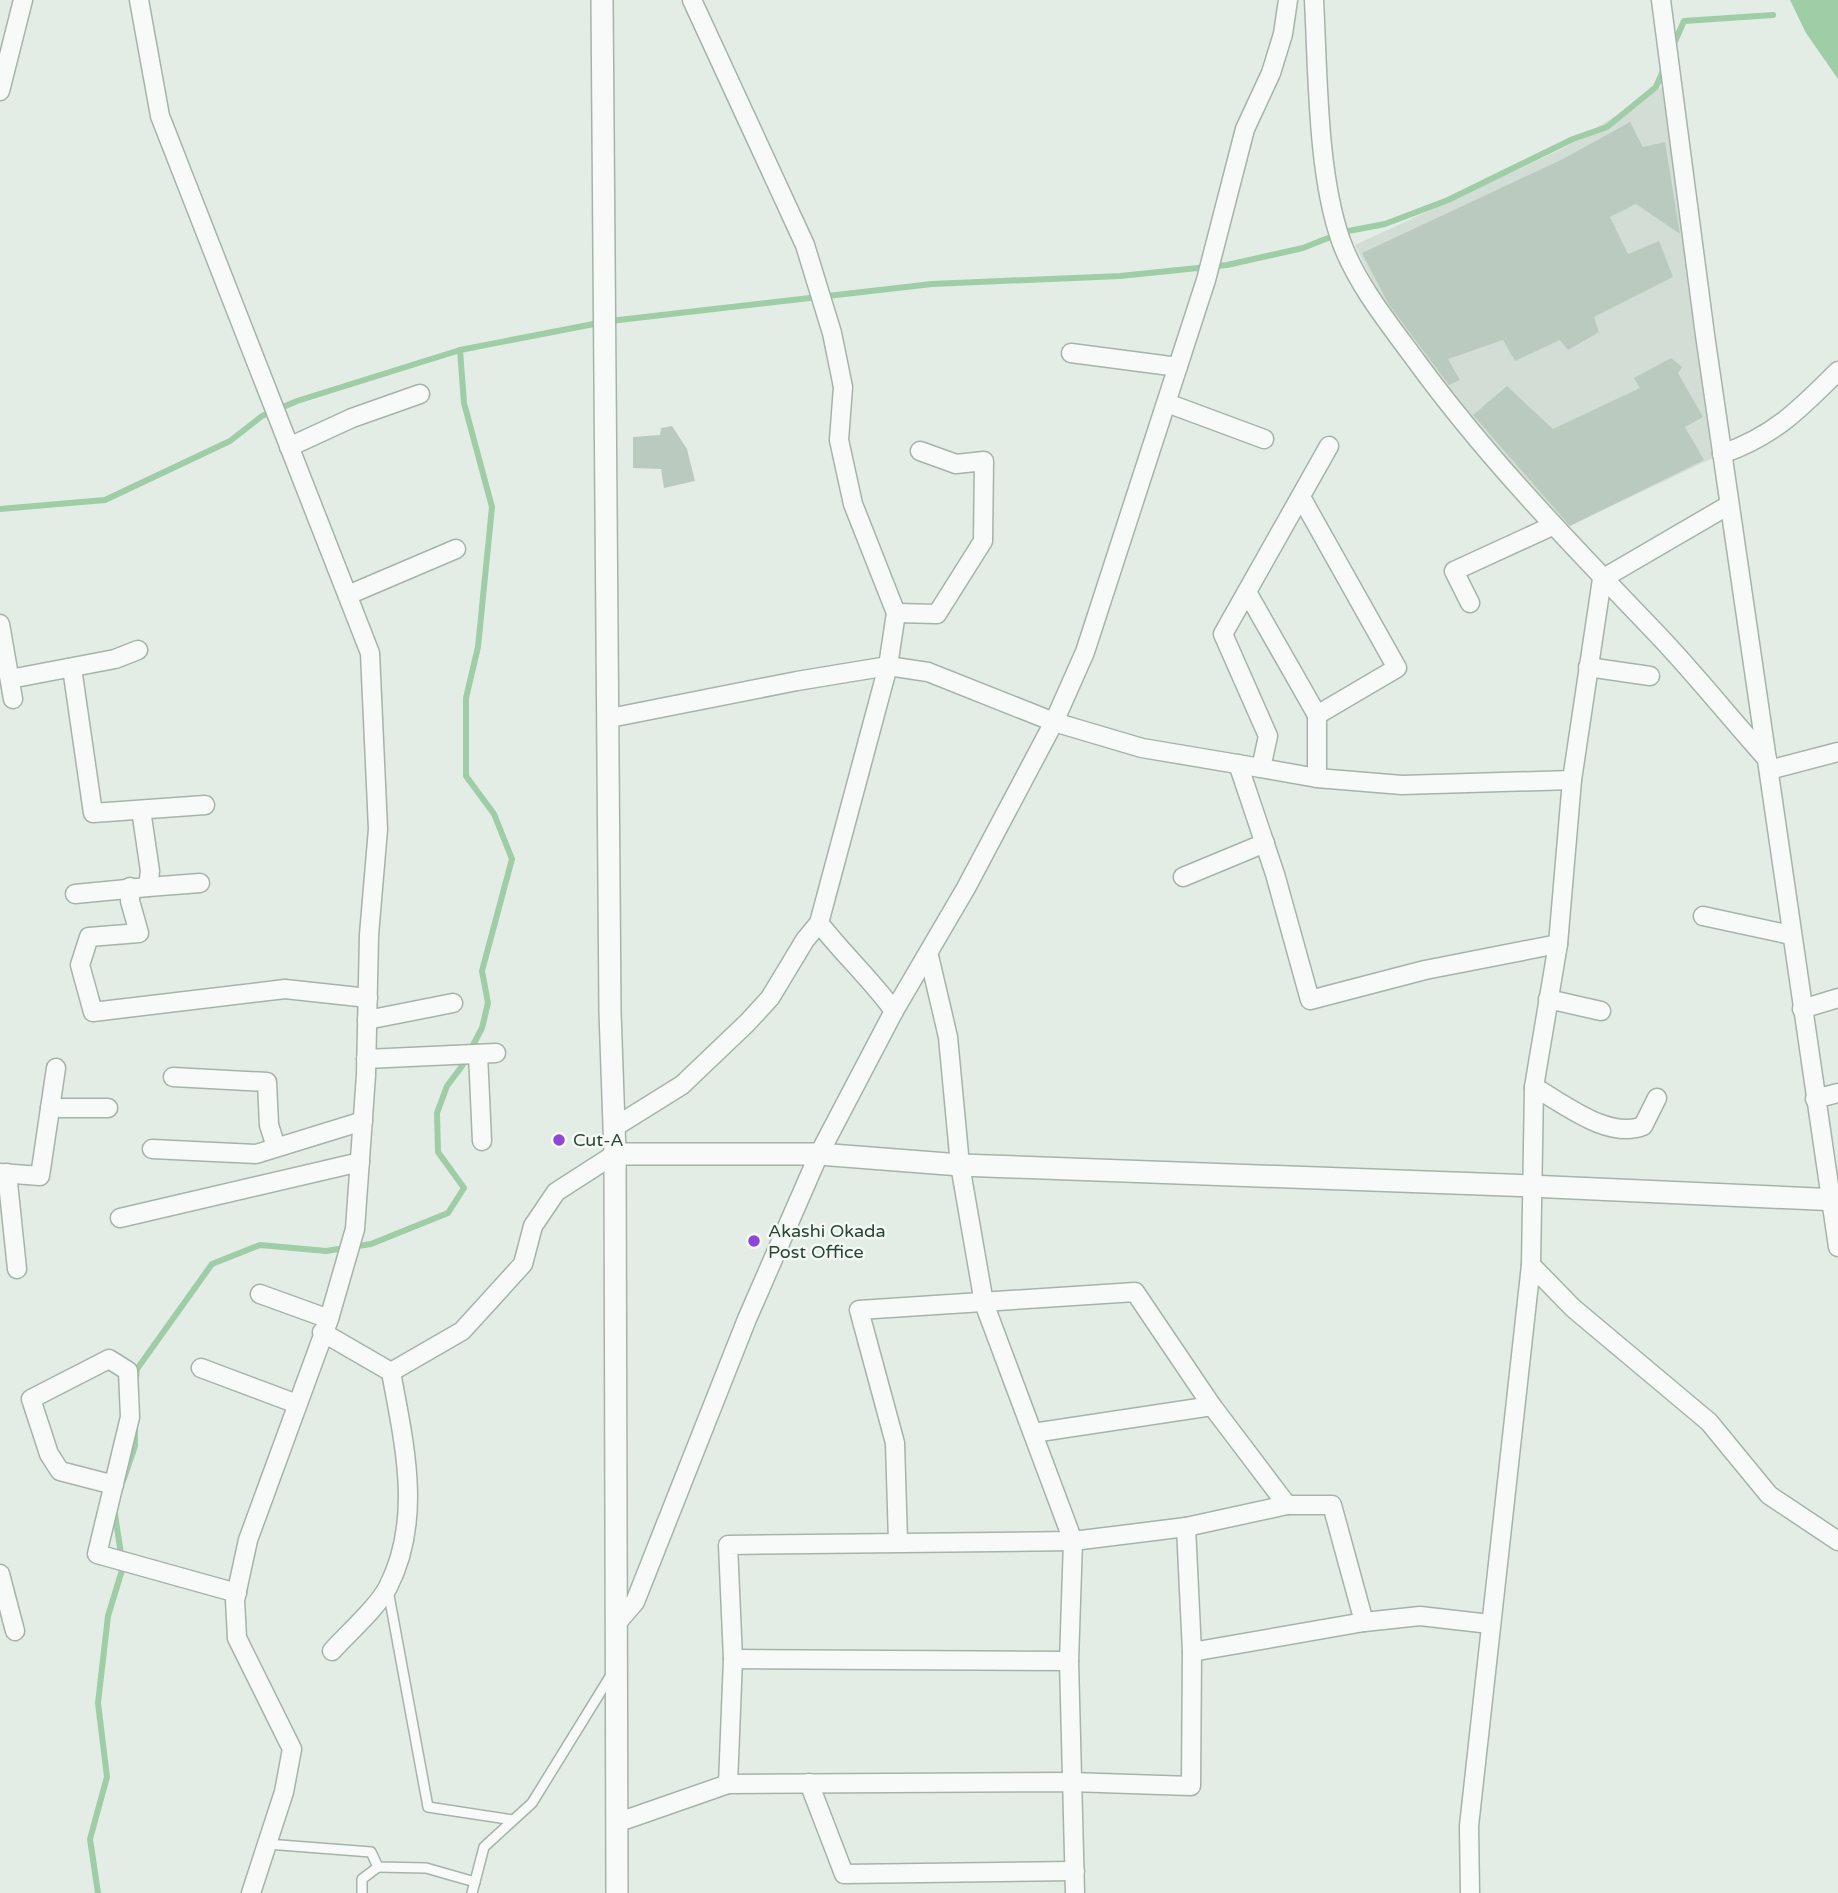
<svg xmlns="http://www.w3.org/2000/svg" width="1838" height="1893" viewBox="0 0 1838 1893" font-family="'Varela Round',sans-serif">
  <rect width="100%" height="100%" fill="#e4ece6"/>
  <path fill="#d2ded5" d="M1662,87L1715,457L1565,528L1449,391L1378,293L1355,245L1564,148Z"/>
  <path fill="#9ecda6" d="M1790,0H1838V79L1806,33Z"/>
  <g fill="none" stroke-linecap="round" stroke-linejoin="round">
    <g stroke="#9ecda6" stroke-width="6">
      <path d="M1673,46L1684,21L1773,15"/>
      <path d="M610,321L932,284L1120,276L1227,265L1303,248L1343,232L1385,224L1448,200L1573,139L1607,127L1656,87L1665,66"/>
      <path d="M0,509L105,500L230,441L262,416L297,401L460,350L599,323"/>
      <path d="M136,1378L137,1369L212,1264L260,1245L326,1251L371,1244L448,1213L464,1188L438,1152L437,1113L447,1086L462,1066L482,1028L488,1003L482,971L512,859L494,814L466,776V698L478,647L492,507L464,403L460,350"/>
      <path d="M123,1481L135,1446V1424"/>
      <path d="M98,1893L90,1839L107,1777L98,1703L108,1616L123,1567L114,1508"/>
    </g>
  </g>
  <g fill="#bbcabf">
    <path d="M1630,122L1643,147L1665,142L1680,234L1636,204L1610,217L1628,254L1659,241L1673,277L1594,317L1599,332L1568,350L1560,340L1515,361L1503,340L1448,359L1460,380L1449,385L1389,305L1362,253L1563,159Z"/>
    <path d="M1671,358L1682,367L1678,373L1703,417L1685,427L1704,460L1570,526L1473,415L1507,386L1553,429L1640,388L1634,378Z"/>
    <path d="M672,426L687,449L695,481L664,488L661,469L633,468V437L660,435L661,428Z"/>
  </g>
  <g fill="none" stroke-linecap="round" stroke-linejoin="round">
    <defs>
      <g id="service">
        <path d="M388,1590L428,1807L513,1820"/>
        <path d="M267,1844L371,1852L378,1867L426,1868L475,1882"/>
        <path d="M362,1893V1879L378,1867"/>
        <path d="M472,1893L484,1847L532,1803L611,1675"/>
      </g>
      <g id="minor">
        <path d="M139,0L160,116L370,653L378,829L369,935L366,1075L355,1229L329,1319L248,1540L235,1600L237,1638L292,1749L284,1792L251,1893"/>
        <path d="M1314,0C1318,74 1317,173 1341,241C1357,285 1390,325 1417,362C1491,463 1573,546 1659,636C1696,675 1731,719 1767,759"/>
        <path d="M1661,0L1705,335L1838,1247"/>
        <path d="M0,91L23,0"/>
        <path d="M1071,353L1178,367"/>
        <path d="M1167,403L1264,439"/>
        <path d="M289,447L352,418L420,394"/>
        <path d="M1722,454C1774,436 1800,409 1838,371"/>
        <path d="M1602,579L1729,505"/>
        <path d="M1247,592L1317,715L1397,668L1301,497"/>
        <path d="M348,595L456,549"/>
        <path d="M1470,603L1454,571L1552,526"/>
        <path d="M896,613L937,614L983,541L984,461L956,464L920,451"/>
        <path d="M0,624L13,699"/>
        <path d="M1588,667L1650,676"/>
        <path d="M72,668L93,813L205,805"/>
        <path d="M10,679L115,659L138,650"/>
        <path d="M1317,715V778"/>
        <path d="M610,718L797,681L888,666L928,672L1054,722L1142,748L1261,768L1317,778L1402,785L1572,780"/>
        <path d="M1238,764L1275,874L1310,1000L1425,970L1558,944"/>
        <path d="M1261,768L1268,736L1223,634L1329,446"/>
        <path d="M1769,770L1838,752"/>
        <path d="M1183,877L1265,843"/>
        <path d="M130,887V901L139,933L89,937L80,965L93,1012L285,989L368,998"/>
        <path d="M148,887L200,883"/>
        <path d="M75,894L148,887L150,871L141,810"/>
        <path d="M1703,916L1791,935"/>
        <path d="M819,923C843,954 871,979 894,1011"/>
        <path d="M929,956L948,1037L960,1165L984,1303L1073,1541L1069,1661L1075,1893"/>
        <path d="M1548,999L1601,1011"/>
        <path d="M1802,1009L1838,998"/>
        <path d="M367,1020L453,1003"/>
        <path d="M478,1054L482,1141"/>
        <path d="M366,1059L496,1053"/>
        <path d="M173,1077L267,1082L269,1125L276,1147"/>
        <path d="M1534,1087C1563,1103 1608,1140 1643,1126L1657,1098"/>
        <path d="M1815,1099L1838,1093"/>
        <path d="M50,1108H108"/>
        <path d="M613,1128L682,1085L747,1023L770,998L805,940L819,923L888,666L896,613L853,504L839,440L843,387L832,333L805,245L692,0"/>
        <path d="M152,1149L256,1154L363,1121"/>
        <path d="M0,1173L40,1176L56,1068"/>
        <path d="M7,1173L17,1269"/>
        <path d="M120,1218L360,1162"/>
        <path d="M1531,1265L1573,1308L1709,1422L1769,1495L1838,1541"/>
        <path d="M260,1294L329,1319"/>
        <path d="M322,1332L391,1372L462,1331L523,1264L533,1226L556,1192L615,1154"/>
        <path d="M201,1368L297,1404"/>
        <path d="M1033,1433L1212,1406"/>
        <path d="M114,1485L60,1471L49,1454L31,1399L109,1359L128,1371L130,1417L97,1554L237,1593"/>
        <path d="M1186,1527L1192,1652"/>
        <path d="M0,1574L15,1631"/>
        <path d="M1364,1622L1420,1616L1490,1624"/>
        <path d="M616,1624L635,1602L747,1319L819,1154L894,1011L966,888L1054,722L1085,652L1206,280L1245,129L1271,73L1283,34L1288,0"/>
        <path d="M332,1651C348,1633 377,1608 388,1587C423,1519 404,1443 391,1372"/>
        <path d="M733,1659L1069,1661"/>
        <path d="M809,1783L844,1874L1075,1871"/>
        <path d="M728,1784L733,1659L728,1545L1073,1541L1186,1527L1287,1505"/>
        <path d="M619,1822L728,1784L1071,1782L1191,1786L1192,1652L1364,1622L1332,1505H1287L1212,1406L1135,1292L859,1310L895,1443L898,1541"/>
        <path d="M1470,1893L1469,1826L1531,1265L1534,1087L1558,944L1572,780L1602,579"/>
      </g>
      <g id="tertiary">
        <path d="M602,0L610,1012L615,1154L617,1893"/>
        <path d="M615,1154H819L960,1165L1507,1185L1838,1200"/>
      </g>
    </defs>
    <use href="#service" stroke="#a5b4a9" stroke-width="12"/>
    <use href="#minor" stroke="#a5b4a9" stroke-width="21"/>
    <use href="#tertiary" stroke="#a5b4a9" stroke-width="24"/>
    <use href="#service" stroke="#f7faf8" stroke-width="9"/>
    <use href="#minor" stroke="#f7faf8" stroke-width="18"/>
    <use href="#tertiary" stroke="#f7faf8" stroke-width="21"/>
  </g>
  <g fill="#8f45d5" stroke="#f4f9f5" stroke-width="2.5">
    <circle cx="559" cy="1140" r="7"/>
    <circle cx="754" cy="1241" r="7"/>
  </g>
  <g text-anchor="middle" dominant-baseline="central" stroke-width="5" stroke-linejoin="round" paint-order="stroke">
    <g font-size="18" fill="#2a4633" stroke="#f4f9f5" text-anchor="start">
      <text x="573" y="1140">Cut-A</text>
      <text x="768" y="1231">Akashi Okada<tspan x="768" dy="21">Post Office</tspan></text>
    </g>
  </g>
</svg>
